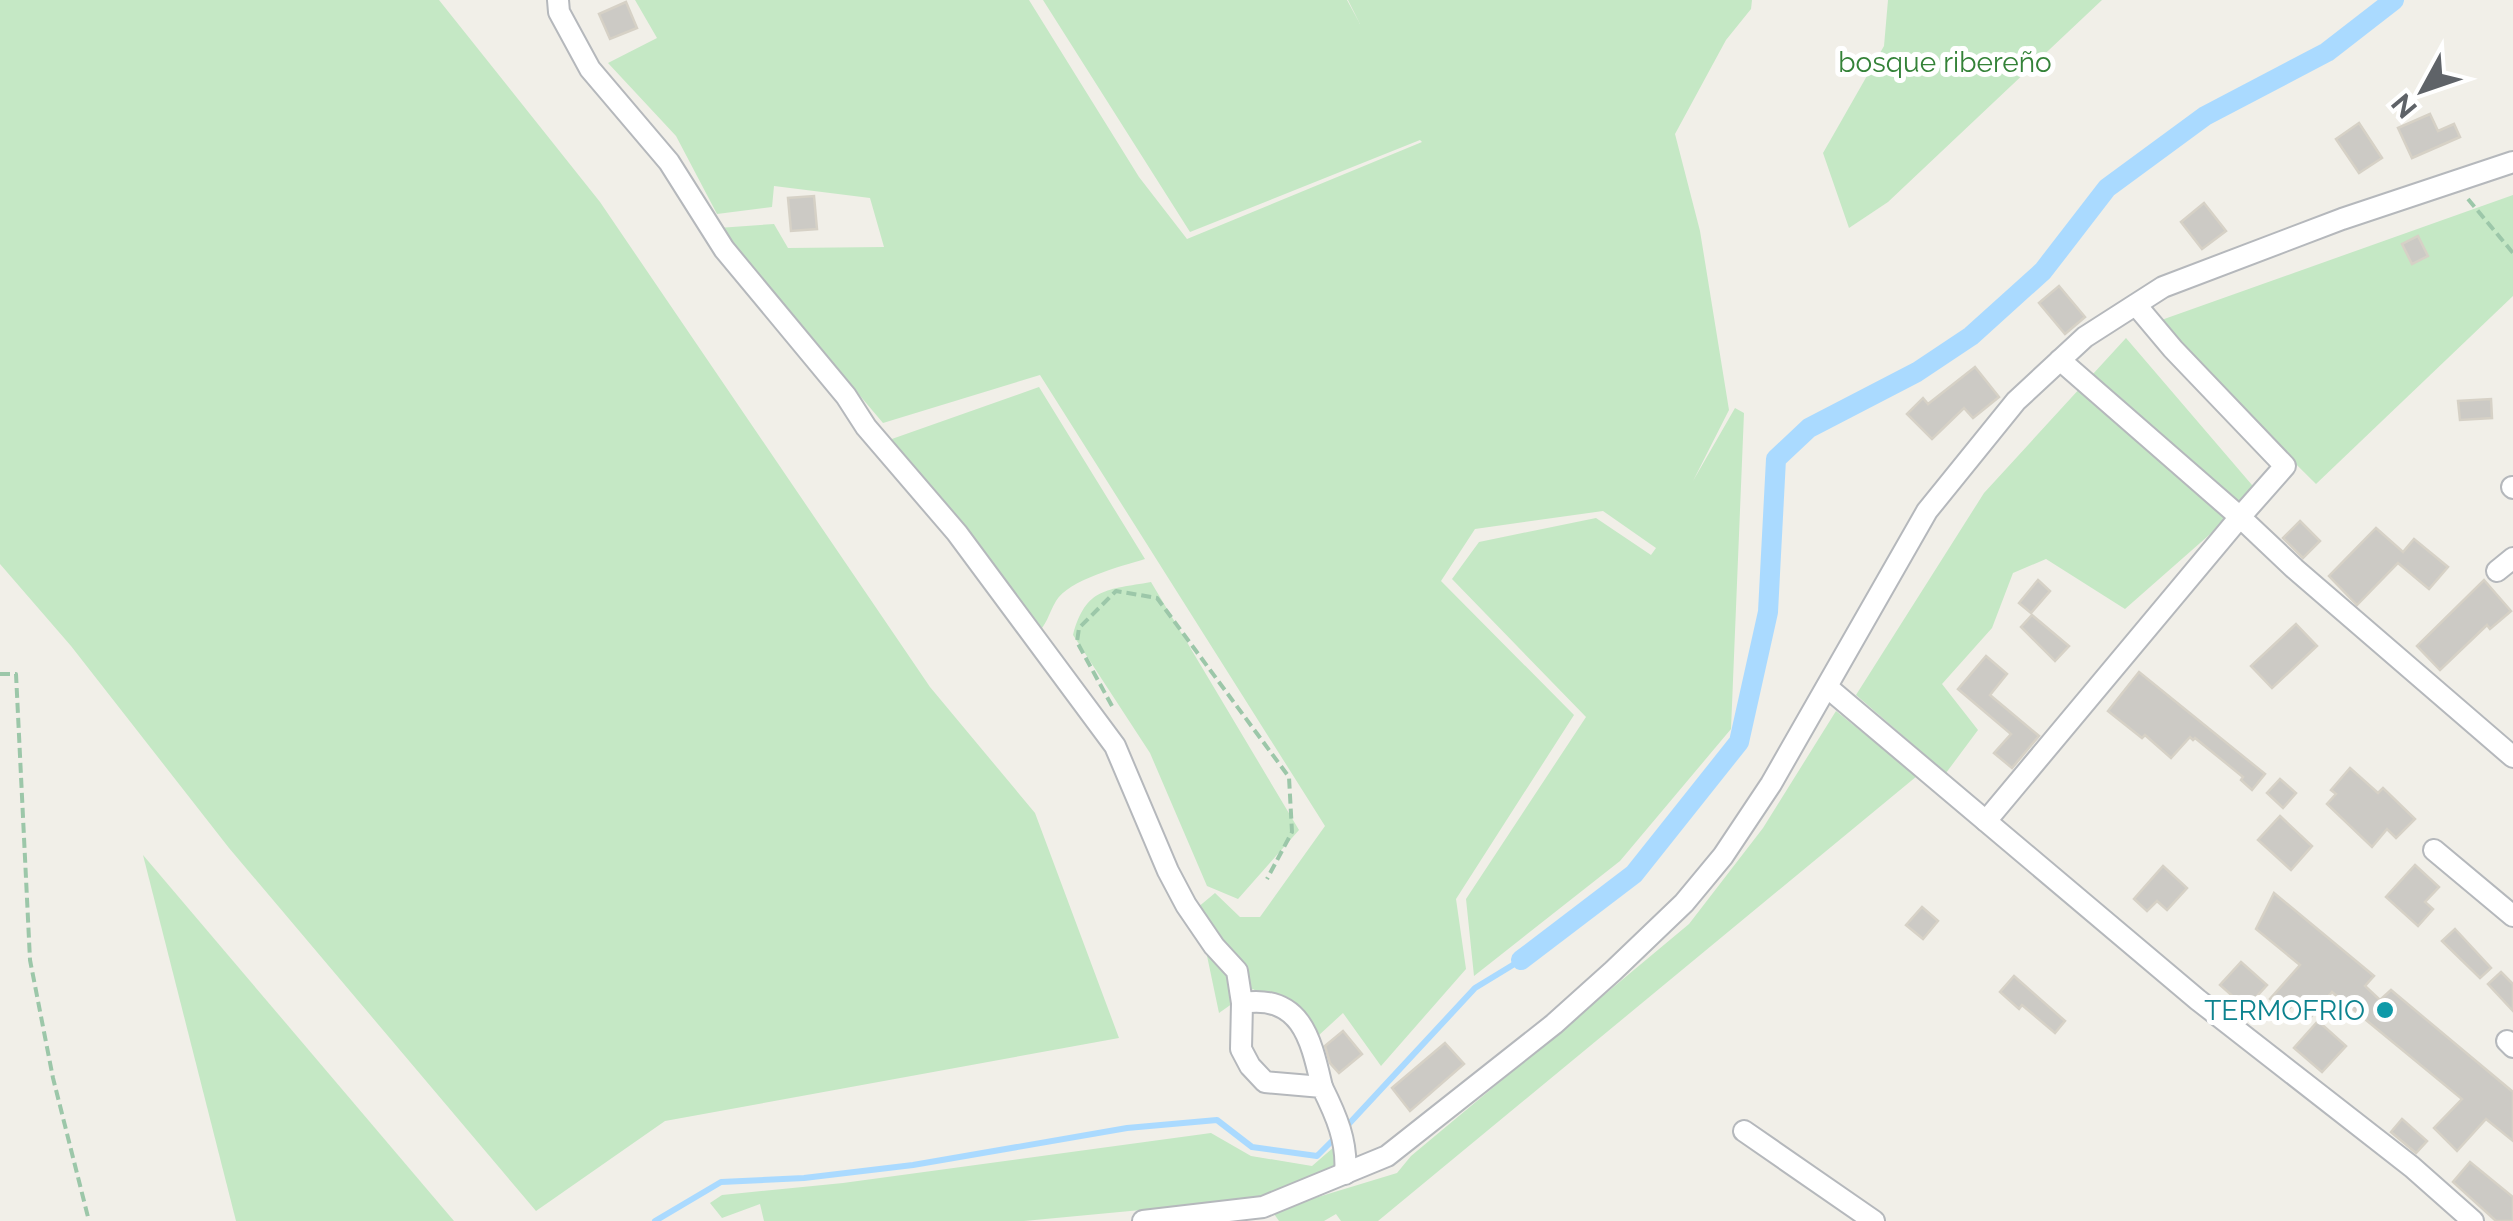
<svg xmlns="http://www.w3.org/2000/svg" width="2513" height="1221" viewBox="0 0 2513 1221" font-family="Raleway,sans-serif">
  <rect width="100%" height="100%" fill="#f1efe8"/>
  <g fill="#c5e8c5">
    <path d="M0,0H439L600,202L930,687L1035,813L1119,1038L665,1121L536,1211L229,848L71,646L0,564Z"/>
    <path d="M635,0H1029L1139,177L1187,239L1422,142L1420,140L1190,232L1043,0H1347L1360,24L1348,0H1752L1751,9L1726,40L1675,134L1700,231L1729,410L1693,481L1735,408L1744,413L1731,729L1620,861L1474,976L1466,899L1586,717L1452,579L1479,542L1596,518L1651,555L1656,548L1603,511L1475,529L1441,581L1574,715L1456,899L1466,969L1381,1066L1343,1013L1318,1036L1290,1012L1253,989L1219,1013L1197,908L1215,893L1240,917H1260L1325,826L1040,375L883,423L718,228L774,224L788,248L884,247L870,198L774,186L772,207L717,214L676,136L608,63L657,38Z"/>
    <path d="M1888,0H2102L1888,202L1849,228L1823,153L1884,46Z"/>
    <path d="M2513,195V296L2316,484L2153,323Z"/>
    <path d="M2126,338L2258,492L2125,609L2046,559L2013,573L1992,628L1942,684L1978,730L1946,773L1856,695L1984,493Z"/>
    <path d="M1039,387L1145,559C1122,566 1068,580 1056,601C1048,615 1047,625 1035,636L889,440Z"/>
    <path d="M1151,582L1299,830L1238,899L1207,886L1150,753L1073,635C1086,587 1107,590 1151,582Z"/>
    <path d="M1836,711L1917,776L1378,1221H1341L1336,1214L1324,1221H1279L1272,1211L1397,1173L1411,1156L1689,924L1763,828Z"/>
    <path d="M143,855L454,1221H236Z"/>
    <path d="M1211,1133L1251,1156L1312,1166L1334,1147L1338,1174L1258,1199L1024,1221H764L760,1204L722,1218L710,1203L722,1195L843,1183Z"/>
  </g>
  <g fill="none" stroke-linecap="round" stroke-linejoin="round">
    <g stroke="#aadaff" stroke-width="6">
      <path d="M1346,1127L1475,988L1521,960"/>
      <path d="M655,1221L721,1182L804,1178L913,1165L1127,1128L1217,1120L1252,1147L1317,1156L1337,1136"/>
    </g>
    <path stroke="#aadaff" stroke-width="20" d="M1521,960L1634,874L1739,742L1768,612L1776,459L1809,428L1917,372L1971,336L2043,271L2107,188L2205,116L2327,52L2394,0"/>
  </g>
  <g fill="#cccac5" stroke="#d6d1c6" stroke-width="2.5">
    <path d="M626,2L637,28L610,39L599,14Z"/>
    <path d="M2430,114L2438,131L2454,124L2460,137L2412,158L2398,128Z"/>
    <path d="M2359,123L2382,158L2359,173L2336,139Z"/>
    <path d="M814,196L817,229L791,231L788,198Z"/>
    <path d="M2204,203L2226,231L2202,249L2181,222Z"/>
    <path d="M2418,236L2428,256L2412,264L2402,244Z"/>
    <path d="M2059,286L2085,317L2065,334L2039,303Z"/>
    <path d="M1975,367L1999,397L1973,418L1964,408L1932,439L1907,414L1923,398L1928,404Z"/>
    <path d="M2491,399L2492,418L2460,420L2458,401Z"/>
    <path d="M2300,521L2320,541L2303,558L2283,538Z"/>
    <path d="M2376,528L2403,552L2414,539L2448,567L2429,589L2398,563L2357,605L2329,576Z"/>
    <path d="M2038,580L2050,591L2031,613L2019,603Z"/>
    <path d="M2484,580L2511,611L2490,629L2487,625L2440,670L2417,646Z"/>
    <path d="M2032,615L2069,646L2055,661L2021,627Z"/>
    <path d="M2296,624L2317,646L2272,688L2251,666Z"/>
    <path d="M1986,656L2007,674L1990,695L2039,736L2012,768L1994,753L2011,734L1958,689Z"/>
    <path d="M2139,672L2265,774L2252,790L2241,780L2243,777L2195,738L2193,740L2190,737L2171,758L2145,735L2142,738L2108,711Z"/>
    <path d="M2350,768L2378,793L2383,788L2415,819L2396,838L2387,829L2372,847L2327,804L2336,794L2331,790Z"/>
    <path d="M2280,779L2296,793L2283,808L2267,793Z"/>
    <path d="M2280,816L2312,846L2291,870L2258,840Z"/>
    <path d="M2415,865L2439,887L2425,902L2433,909L2418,926L2386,897Z"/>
    <path d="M2163,866L2187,888L2167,910L2157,901L2147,911L2134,899Z"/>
    <path d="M2274,893L2374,976L2365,986L2380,1000L2391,990L2513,1092V1141L2486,1119L2457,1151L2434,1128L2462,1099L2332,992L2310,1018L2294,1003L2285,1013L2270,999L2300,965L2256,929Z"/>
    <path d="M1922,907L1938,921L1923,939L1906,925Z"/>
    <path d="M2455,929L2491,968L2480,978L2442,941Z"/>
    <path d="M2241,962L2267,985L2246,1008L2220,985Z"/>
    <path d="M2501,972L2513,984V1011L2488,984Z"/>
    <path d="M2014,976L2065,1021L2055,1033L2022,1005L2019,1009L2000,992Z"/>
    <path d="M2318,1021L2346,1046L2322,1072L2294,1048Z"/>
    <path d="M1343,1031L1362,1054L1339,1073L1330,1063L1325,1046Z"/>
    <path d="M1445,1043L1464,1064L1410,1111L1392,1088Z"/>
    <path d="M2402,1119L2427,1141L2416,1153L2391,1132Z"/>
    <path d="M2470,1162L2513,1197V1221H2496L2453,1182Z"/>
  </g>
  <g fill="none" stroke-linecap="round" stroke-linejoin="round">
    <defs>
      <g id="minor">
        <path d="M558,0L559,12L590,69L669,162L724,249L846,396L866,427L957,533L1115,746L1168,871L1186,905L1214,946L1237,971L1242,1003L1241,1049L1250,1066L1265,1082L1322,1087C1336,1115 1348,1142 1345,1174"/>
        <path d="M2136,305L2173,349L2285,466L2240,517L2295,569L2513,757"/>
        <path d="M2512,487L2513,488"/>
        <path d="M2497,571L2513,558"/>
        <path d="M1827,687L2198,1000L2412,1167L2473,1221"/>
        <path d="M1986,821L2240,517L2060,360"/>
        <path d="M2434,850L2513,916"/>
        <path d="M1242,1003C1302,994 1311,1040 1322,1087"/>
        <path d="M2507,1041L2513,1047"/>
        <path d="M1744,1131L1874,1221"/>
        <path d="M1143,1221L1263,1207L1387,1156L1554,1024L1613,971L1684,903L1723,856L1771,784L1927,511L2016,401L2085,337L2163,287L2342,219L2513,162"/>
      </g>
    </defs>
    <use href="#minor" stroke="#b5b8bc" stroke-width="24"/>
    <g stroke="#9cc7a9" stroke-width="4" stroke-dasharray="10 5" stroke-linecap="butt">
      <path d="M2468,199L2513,253"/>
      <path d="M0,674H16L30,960L53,1078L89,1221"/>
      <path d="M1112,706L1077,642L1079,628L1116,591L1157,598L1289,777L1292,832L1267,879"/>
    </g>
    <use href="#minor" stroke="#fff" stroke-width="20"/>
  </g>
  <circle fill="#0f9aa8" stroke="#fff" stroke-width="4" cx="2385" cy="1010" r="10"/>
  <g text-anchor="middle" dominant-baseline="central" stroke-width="10" stroke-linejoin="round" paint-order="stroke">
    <g font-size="28" fill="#348238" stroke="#fff">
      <text x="1945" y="62">bosque ribereño</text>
    </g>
    <g font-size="28" fill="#0d838f" stroke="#fff" text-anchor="end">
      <text x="2365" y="1010">TERMOFRIO</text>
    </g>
  </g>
  <g transform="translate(2423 90) rotate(230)" stroke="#ffffff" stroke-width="8" paint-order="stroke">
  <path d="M0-8L18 38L0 25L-18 38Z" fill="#5f6368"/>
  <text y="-15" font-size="28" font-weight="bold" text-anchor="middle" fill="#5f6368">N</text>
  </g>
</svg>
